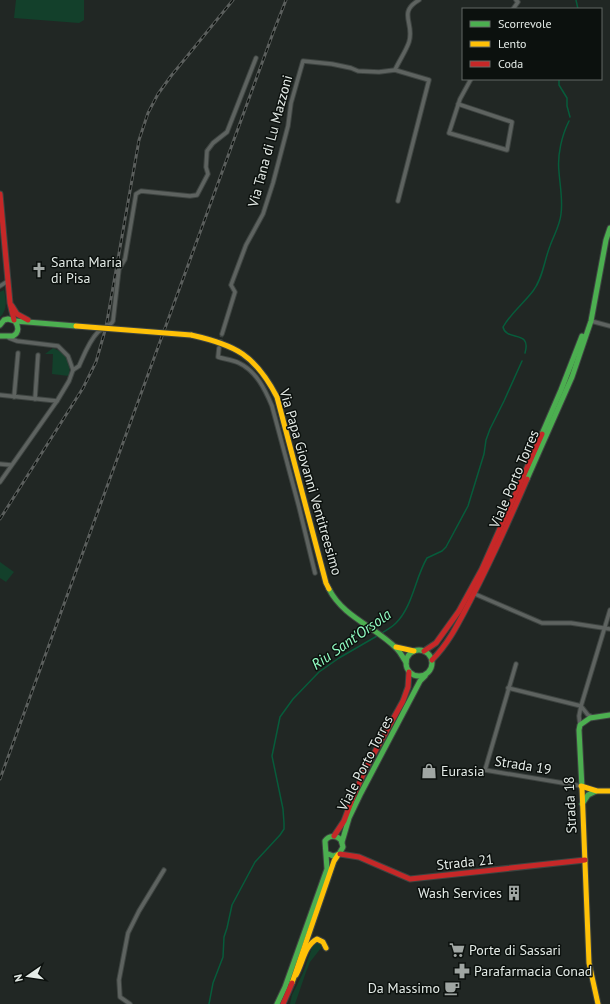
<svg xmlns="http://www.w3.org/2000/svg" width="610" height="1004" viewBox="0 0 610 1004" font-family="'PT Sans',sans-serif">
  <rect width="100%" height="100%" fill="#212724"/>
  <g fill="#13402b">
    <path d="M16,0H84V20L79,23L14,18Z"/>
    <path d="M4,290C6,299 8,310 0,317V292Z"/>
    <path d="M53,348C66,353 72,361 69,376L52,374L53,354H45Z"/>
    <path d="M0,562L14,572L6,582L0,578Z"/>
    <path d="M317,942L320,943L321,948L310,962L306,972L295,1004H290L292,995L303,973L313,945Z"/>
  </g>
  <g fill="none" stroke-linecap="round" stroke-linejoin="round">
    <g stroke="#075c3b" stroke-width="1.5">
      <path d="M576,0L578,9"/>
      <path d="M561,79L559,80V85L567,98V106L570,117"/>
      <path d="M525,353C532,329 506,342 503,327C511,313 523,304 533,291C543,278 544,261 550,246C554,235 560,225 561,214C563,200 560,186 559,172C557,155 562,135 569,121"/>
      <path d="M380,634C385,631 391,628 396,623C413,606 415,578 427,558L442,551L446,547L468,506L484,454L486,440L490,429L504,401L522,361"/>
      <path d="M209,1004L213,983L223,957L224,937L227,928L232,905L255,862L280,835L284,829V823L283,809L272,756L280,717L293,699L319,672L339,658L377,636"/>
    </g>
    <path stroke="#3e4441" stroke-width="3.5" stroke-dasharray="3.5 2" stroke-linecap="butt" d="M219,348L222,334"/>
    <defs>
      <g id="street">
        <path d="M513,9L518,2L516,0"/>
        <path d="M458,104L512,122L507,150L449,133L460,99L471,79"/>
        <path d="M398,201L429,80L395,70C399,61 406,51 409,42C415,23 397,13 419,0"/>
        <path d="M0,286L8,281"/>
        <path d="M591,321L610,326"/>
        <path d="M222,334L235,292L231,285L246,245L263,214L273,183L288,126L291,103L303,61L332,64L351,68L358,71L379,72L395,70"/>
        <path d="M219,348L218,357C224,359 233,360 239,363C256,371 265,389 272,406L299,507L315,573"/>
        <path d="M73,370L79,366C84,355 89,341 98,332C103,327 110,327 113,321L119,269L125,259L136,194L141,191L190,196L197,195L208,174L206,167L207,151L213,143L227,132L256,58"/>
        <path d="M0,395L57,401"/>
        <path d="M14,397L18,353"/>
        <path d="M35,399L38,355"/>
        <path d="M0,464L11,465"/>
        <path d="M0,482L57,401L69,381L73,370L68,356L58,346L17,341L9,338"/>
        <path d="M475,594L542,623H571L610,629"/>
        <path d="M516,664L485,770L581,786"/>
        <path d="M508,688L581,706L588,715L593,717"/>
        <path d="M580,725L579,716L581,706L610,610"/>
        <path d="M130,1004L120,997L119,980L128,933L139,911L164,870"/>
      </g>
      <g id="fast">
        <path d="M15,321L76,326"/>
        <path d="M0,325L4,320L8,319L15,321C19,327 19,333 13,336H0"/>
        <path d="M542,434L561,390L582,336"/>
        <path d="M527,479L572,377L591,321L606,240L610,228"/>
        <path d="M329,589C343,617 376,627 397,649C401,653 403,658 406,662"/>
        <circle cx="419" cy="663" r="13"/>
        <path d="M582,788L579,730L580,725L590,718L610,715"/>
        <path d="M582,804L588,795L596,791"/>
        <path d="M342,842L349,818L361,793L420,681L425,676"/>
        <path d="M277,1004L285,987L327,869L325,841C329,835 336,835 341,840L343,847L339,854L333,856L326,853"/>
      </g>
      <g id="slow">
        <path d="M191,335C236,345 255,355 277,397L326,583L329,589"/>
        <path d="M396,647L414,651"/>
        <path d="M581,786L597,791H610"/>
        <path d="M582,788L589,963L598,1004"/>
        <path d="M296,975C303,963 304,946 317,939L323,942L326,948"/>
        <path d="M292,983L334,861L338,855"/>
      </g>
      <g id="jam">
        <path d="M0,194L10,303L14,320"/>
        <path d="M12,306L17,314L28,320"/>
        <path d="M424,651L436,643L459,611L482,569L542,434"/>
        <path d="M432,660C449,643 459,622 470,601C491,561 509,521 527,479"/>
        <path d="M334,836L344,821L353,797L366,768L403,701L408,687L409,672"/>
        <path d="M340,854L359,857L410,879L585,860"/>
        <path d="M283,1004L292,983"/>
      </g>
    </defs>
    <use href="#street" stroke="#3e4441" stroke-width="5.5"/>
    <use href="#fast" stroke="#3e4441" stroke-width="7"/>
    <use href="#slow" stroke="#3e4441" stroke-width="7"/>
    <use href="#jam" stroke="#3e4441" stroke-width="7"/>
    <use href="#street" stroke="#5e6360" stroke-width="3.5"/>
    <use href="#fast" stroke="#4caf50" stroke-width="5"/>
    <use href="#slow" stroke="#ffc107" stroke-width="5"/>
    <use href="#jam" stroke="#c62828" stroke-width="5"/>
    <defs>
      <g id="rail">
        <path d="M0,519L83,388L96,362L106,327L139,140L148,113L158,94L171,76L233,0"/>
        <path d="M0,779L273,33L286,0"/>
      </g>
    </defs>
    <use href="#rail" stroke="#5b5f5d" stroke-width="3"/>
    <use href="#rail" stroke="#0c110e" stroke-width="1.5" stroke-dasharray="4.5" stroke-linecap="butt"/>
    <defs>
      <path id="slow-bridge" d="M76,326L191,335"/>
    </defs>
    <use href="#slow-bridge" stroke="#3e4441" stroke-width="7" stroke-linecap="butt"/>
    <use href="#slow-bridge" stroke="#ffc107" stroke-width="5"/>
  </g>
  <defs>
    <symbol id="church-bare" viewBox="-9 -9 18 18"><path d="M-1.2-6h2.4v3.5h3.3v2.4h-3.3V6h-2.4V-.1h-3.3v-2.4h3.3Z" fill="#a0a6a3" stroke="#0c110e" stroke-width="2.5" paint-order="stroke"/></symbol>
    <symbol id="shop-bare" viewBox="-9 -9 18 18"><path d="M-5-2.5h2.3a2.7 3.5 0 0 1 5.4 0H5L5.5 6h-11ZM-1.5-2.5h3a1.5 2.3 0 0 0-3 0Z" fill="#a0a6a3" stroke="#0c110e" stroke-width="2.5" paint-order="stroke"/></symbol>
    <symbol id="building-bare" viewBox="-9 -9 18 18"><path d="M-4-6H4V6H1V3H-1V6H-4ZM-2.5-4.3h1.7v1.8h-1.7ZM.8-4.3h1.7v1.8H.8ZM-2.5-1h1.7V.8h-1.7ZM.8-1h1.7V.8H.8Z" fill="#a0a6a3" stroke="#0c110e" stroke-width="2.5" paint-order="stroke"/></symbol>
    <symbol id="supermarket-bare" viewBox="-9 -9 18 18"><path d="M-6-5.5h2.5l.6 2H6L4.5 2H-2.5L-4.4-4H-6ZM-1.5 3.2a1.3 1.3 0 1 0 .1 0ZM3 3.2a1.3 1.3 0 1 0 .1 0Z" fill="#a0a6a3" stroke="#0c110e" stroke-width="2.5" paint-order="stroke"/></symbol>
    <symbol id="pharmacy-bare" viewBox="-9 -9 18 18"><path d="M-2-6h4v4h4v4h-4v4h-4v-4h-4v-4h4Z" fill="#a0a6a3" stroke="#0c110e" stroke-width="2.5" paint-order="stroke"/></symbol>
    <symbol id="cafe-bare" viewBox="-9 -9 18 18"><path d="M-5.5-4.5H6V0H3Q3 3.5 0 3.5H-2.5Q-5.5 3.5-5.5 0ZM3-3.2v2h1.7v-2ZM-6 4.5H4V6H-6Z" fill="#a0a6a3" stroke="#0c110e" stroke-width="2.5" paint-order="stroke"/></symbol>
  </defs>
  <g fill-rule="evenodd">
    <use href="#church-bare" x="28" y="259" width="22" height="22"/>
    <use href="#shop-bare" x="418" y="760" width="22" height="22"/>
    <use href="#building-bare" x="503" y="882" width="22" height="22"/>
    <use href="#supermarket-bare" x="446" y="939" width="22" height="22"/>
    <use href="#pharmacy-bare" x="451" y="960" width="22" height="22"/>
    <use href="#cafe-bare" x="441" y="977" width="22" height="22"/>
  </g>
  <g text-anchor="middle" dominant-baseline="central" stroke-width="3" stroke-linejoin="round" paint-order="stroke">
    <g font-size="14" fill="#e4ebe7" stroke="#0c110e">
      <text transform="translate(270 141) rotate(-75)">Via Tana di Lu Mazzoni</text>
      <text transform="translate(514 479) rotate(-67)">Viale Porto Torres</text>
      <text transform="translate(311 482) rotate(74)">Via Papa Giovanni Ventitreesimo</text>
      <text transform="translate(365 763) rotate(-63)">Viale Porto Torres</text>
      <text transform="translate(523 765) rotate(9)">Strada 19</text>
      <text transform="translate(570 805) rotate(-93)">Strada 18</text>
      <text transform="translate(465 862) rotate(-6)">Strada 21</text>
    </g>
    <g font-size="14" fill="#e4ebe7" stroke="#0c110e" text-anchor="start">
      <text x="51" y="262">Santa Maria<tspan x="51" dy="16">di Pisa</tspan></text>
      <text x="441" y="771">Eurasia</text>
      <text x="502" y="893" text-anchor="end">Wash Services</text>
      <text x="469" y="950">Porte di Sassari</text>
      <text x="474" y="971">Parafarmacia Conad</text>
      <text x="440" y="988" text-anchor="end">Da Massimo</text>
    </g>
    <g font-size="15" font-style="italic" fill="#92fec4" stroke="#0c110e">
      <text transform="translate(351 639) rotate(-35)">Riu Sant'Orsola</text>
    </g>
  </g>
  <rect x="462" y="8" width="140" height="72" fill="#0c110e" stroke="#626865"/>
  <rect x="470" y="21" width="20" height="6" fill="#4caf50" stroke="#626865"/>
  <text x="498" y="28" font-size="12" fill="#e4ebe7">Scorrevole</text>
  <rect x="470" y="41" width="20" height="6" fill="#ffc107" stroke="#626865"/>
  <text x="498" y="48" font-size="12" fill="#e4ebe7">Lento</text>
  <rect x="470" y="61" width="20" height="6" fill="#c62828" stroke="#626865"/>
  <text x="498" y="68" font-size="12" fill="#e4ebe7">Coda</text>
  <g transform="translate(28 976) rotate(257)" stroke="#0c110e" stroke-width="3" paint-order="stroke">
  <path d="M0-3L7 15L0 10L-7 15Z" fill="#e4ebe7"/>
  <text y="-6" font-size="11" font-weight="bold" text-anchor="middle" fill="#e4ebe7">N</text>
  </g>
</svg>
